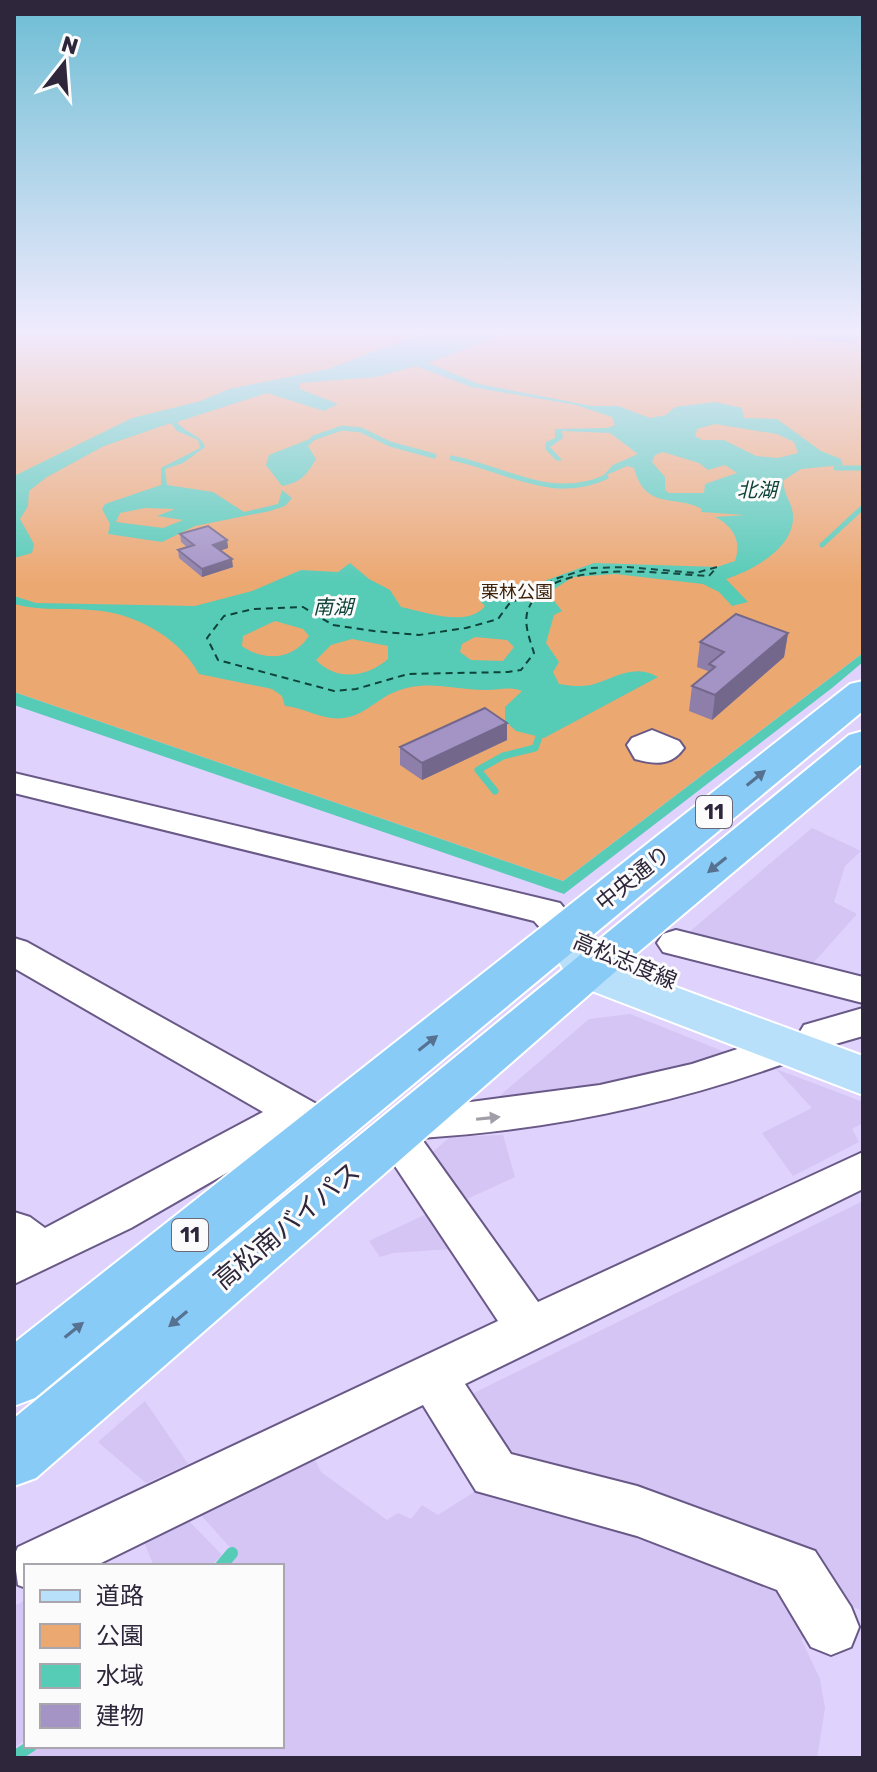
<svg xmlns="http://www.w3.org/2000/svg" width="877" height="1772" viewBox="0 0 877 1772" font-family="Rubik,'Noto Sans JP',sans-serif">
  <rect width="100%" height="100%" fill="#dfd2fc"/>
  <g fill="#d4c5f4">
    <path d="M812,828L861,851L845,866L834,902L857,914L807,970L681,939Z"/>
    <path d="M630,1014L730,1054L592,1096L482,1111L589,1019Z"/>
    <path d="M776,1069L863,1102V1123L852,1129L859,1142L793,1176L762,1133L812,1108Z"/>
    <path d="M503,1135L515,1177L454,1205L420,1163L450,1137Z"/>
    <path d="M863,1201V1611L507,1463L471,1405L472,1394Z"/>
    <path d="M435,1210L464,1248L393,1253L380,1257L369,1241Z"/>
    <path d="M145,1401L188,1464L146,1483L98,1442Z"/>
    <path d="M314,1458L321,1472L387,1520L398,1513L411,1519L422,1505L438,1515L482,1487L634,1528L785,1583L807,1622L802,1641L820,1679L825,1708L817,1758H20L35,1746H282V1566H224L235,1553L200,1514Z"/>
    <path d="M188,1520L222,1555L210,1566H154L144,1542Z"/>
    <path d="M26,1600V1739L14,1748V1606Z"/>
  </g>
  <path fill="#eca871" d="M14,335H863V653L563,881L14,692Z"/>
  <g fill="#56cbb6" fill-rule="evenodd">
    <path d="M417,335H502L428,363L479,384L592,406H618L650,418L666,415L675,407L715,402L742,408L744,418L777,419L821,451L841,459L843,465L801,469L784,480C782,493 792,501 793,515C795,548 753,570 726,579L748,602L732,606L719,592L703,584L615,574L573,577L548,593L562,611L554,615L546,643L559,662L553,672L559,684C570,686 581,687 591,685C616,678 633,663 658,677L544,738L516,731L505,721V707L522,691C509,686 500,690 486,690C450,690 424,677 388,695C374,703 361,716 344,718C322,721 307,708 285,706L282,696L272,689L199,674C181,640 140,616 102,611C72,607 44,612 14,604V596L36,603L195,606L252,591L301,570L338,572L350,563L369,579L390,590L401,607C425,612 468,628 485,606L480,601V594L505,585L536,584L594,563L717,567L735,561C742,541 733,526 715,517L745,515L701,512L702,509C675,494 645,511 634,468L627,466L602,477L613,465L638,454L610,433L562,431L563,438L550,447L562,460L557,461L545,449L546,442L555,438V429L608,428L615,425L612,417L576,405L471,387L416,366L376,377L300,383V389L338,404L324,411L267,393L177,422C185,433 202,435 205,447L183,463L165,469L167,485L213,492L244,512L278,504L282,490L292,498L285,506L270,511L195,526L162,542L108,534L110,524L102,509L105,504L161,485V468L200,448L198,440L177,431L171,423L104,446L47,477L29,491L28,506L20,519L34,544L32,553L14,558V476L132,418L201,401L229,389L328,369ZM715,424L777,434L794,442L798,453L778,458L756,456L724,440H702L695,436L697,429ZM663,452L699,463L708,470L725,465L737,473L705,484L704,493H669L665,490V477L652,462L655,455ZM145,508L175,509L157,516L183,520L163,528L116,522L120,513ZM275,621L303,629L309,636C293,660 265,662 242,646L243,636ZM475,637L507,640L514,647L503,661L471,660L460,652L462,644ZM352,639L388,646V659C367,677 337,682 316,660L331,645Z"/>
    <path d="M320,435L308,446L316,459C306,476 301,482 282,486L266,465L269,455Z"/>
    <path d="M863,653V662L832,688L564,894L14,705V692L563,881Z"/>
  </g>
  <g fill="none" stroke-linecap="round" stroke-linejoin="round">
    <g stroke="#56cbb6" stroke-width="5">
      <path d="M313,438L342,428L361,430L390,444L434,456"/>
      <path d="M452,458C506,469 552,502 606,477"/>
      <path d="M836,468H863"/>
      <path d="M822,545L863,507"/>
    </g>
    <path stroke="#56cbb6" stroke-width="7" d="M495,791L478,770L503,756L535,748L539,737"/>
    <g stroke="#56cbb6" stroke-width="12">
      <path d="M221,1566L232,1553"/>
      <path d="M14,1757L31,1746"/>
    </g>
    <path stroke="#0e433a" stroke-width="2" stroke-dasharray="7 5" stroke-linecap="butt" d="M627,567L696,573L717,567L709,576C664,574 548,556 528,610C523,623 530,640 534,653L521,670L508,672L408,674L356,689L334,691L218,660L207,638L224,616L253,609L303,607L333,625L374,631L419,635L466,628L498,619L509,604L558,578L590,568Z"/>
    <defs>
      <g id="minor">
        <path d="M652,730L679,741L684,748C671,767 654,764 635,759L627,745L632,738Z"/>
        <path d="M14,773L560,903L585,933L579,942C556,948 549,937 534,921L14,793Z"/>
        <path d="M676,930L863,977V1003L663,952L657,943L663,934Z"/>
        <path d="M14,938L27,942L338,1116L344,1127L338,1138L323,1143L284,1140L131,1228L14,1284V1212L30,1217L45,1228L263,1112L14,968Z"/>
        <path d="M863,1008V1036L818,1049L804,1045L798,1035L804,1025Z"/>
        <path d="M783,1034L797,1039L803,1049L797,1059C675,1104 551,1130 421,1138L538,1302L863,1152V1189L465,1384L511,1454L637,1486L815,1551L851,1607L859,1627L851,1647L831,1655L811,1647L777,1590L637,1536L476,1491L423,1405L95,1566H26V1588L18,1585L14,1556L18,1547L498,1321L375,1136L395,1112L600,1085L692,1064Z"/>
      </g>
      <path id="major" d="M566,918L582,922L605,961L863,1056V1095L571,983L543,933L550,922Z"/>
      <g id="highway">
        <path d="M863,681V711L35,1398L14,1406V1343L850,684Z"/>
        <path d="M863,731V763L623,965L36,1478L14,1486V1418L849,735Z"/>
      </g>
    </defs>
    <use href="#minor" stroke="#695987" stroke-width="4"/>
    <use href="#major" stroke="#fff" stroke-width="4"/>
    <use href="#highway" stroke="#fff" stroke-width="4"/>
    <use href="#minor" fill="#fff" fill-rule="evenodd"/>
    <use href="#major" fill="#b8e0fa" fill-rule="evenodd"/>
    <use href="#highway" fill="#89cbf7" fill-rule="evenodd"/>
  </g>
  <g fill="#8d7faa">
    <path d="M774,335H861L855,344Z"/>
    <path d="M180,534L227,540L228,548L221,550L233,567L202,577L179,558L178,550L187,547L181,542Z"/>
    <path d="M788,633L784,657L712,720L689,711L692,686L707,673L708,671L697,667L700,642Z"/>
    <path d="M507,723V740L422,780L400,765V747Z"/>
  </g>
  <g fill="#73688b">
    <path d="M227,540L228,548L214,553L213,545Z"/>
    <path d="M232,559L233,567L202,577V569Z"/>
    <path d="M788,633L784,657L712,720L715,695Z"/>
    <path d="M507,723V740L422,780V763Z"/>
  </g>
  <g fill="#a494c6" stroke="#73688b" stroke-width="2">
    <path d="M208,526L227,540L213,545L232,559L202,569L178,550L194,545L180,534Z"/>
    <path d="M736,614L788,633L715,695L692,686L715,667L709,664L724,652L700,642Z"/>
    <path d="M485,708L507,723L422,763L400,747Z"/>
  </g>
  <defs><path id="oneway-solid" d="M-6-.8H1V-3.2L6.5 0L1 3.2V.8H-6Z" transform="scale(2)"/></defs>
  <g fill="#577190">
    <use href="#oneway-solid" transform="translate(756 778) rotate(-39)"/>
    <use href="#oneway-solid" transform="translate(717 865) rotate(141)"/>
    <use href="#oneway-solid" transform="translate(428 1043) rotate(-38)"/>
    <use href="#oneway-solid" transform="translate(178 1319) rotate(140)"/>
    <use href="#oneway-solid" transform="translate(74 1330) rotate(-39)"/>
  </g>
  <use fill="#a19ea7" href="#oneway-solid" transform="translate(488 1118) rotate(-6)"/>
  <linearGradient id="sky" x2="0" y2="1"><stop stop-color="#6dbdd4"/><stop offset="0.57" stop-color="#f1ebfe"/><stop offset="1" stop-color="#f1ebfe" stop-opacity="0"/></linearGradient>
  <rect width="877" height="583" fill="url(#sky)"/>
  <g text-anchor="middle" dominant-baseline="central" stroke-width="6" stroke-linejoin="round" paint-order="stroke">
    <g font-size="18" fill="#3d2108" stroke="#fbfbfb">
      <text x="517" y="592">栗林公園</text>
    </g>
    <g font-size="20" font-style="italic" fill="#0e433a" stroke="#fbfbfb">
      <text x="757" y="490">北湖</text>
      <text x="333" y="607">南湖</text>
    </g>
    <g fill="#fbfbfb" stroke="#6c6775" stroke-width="2">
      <rect x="696" y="796" width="36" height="32" rx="6"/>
      <rect x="172" y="1219" width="36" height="32" rx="6"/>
    </g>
    <g font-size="20" font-weight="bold" fill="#2e273b">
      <text x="714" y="812">11</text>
      <text x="190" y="1235">11</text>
    </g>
    <g font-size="22" fill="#2e273b" stroke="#fbfbfb">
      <text transform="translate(633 878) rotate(-39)">中央通り</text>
      <text transform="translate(625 961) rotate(23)">高松志度線</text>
    </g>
    <g font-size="26" fill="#2e273b" stroke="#fbfbfb">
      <text transform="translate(287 1226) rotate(-40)">高松南バイパス</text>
    </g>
  </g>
  <rect width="877" height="1772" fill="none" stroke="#2e273b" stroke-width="32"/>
  <rect x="24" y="1564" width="260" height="184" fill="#fbfbfb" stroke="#a9a6ae" stroke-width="2"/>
  <rect x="40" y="1590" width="40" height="12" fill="#b8e0fa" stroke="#a9a6ae" stroke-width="2"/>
  <text x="96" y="1604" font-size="24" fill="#2e273b">道路</text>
  <rect x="40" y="1624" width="40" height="24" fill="#eca871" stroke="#a9a6ae" stroke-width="2"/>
  <text x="96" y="1644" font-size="24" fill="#2e273b">公園</text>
  <rect x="40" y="1664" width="40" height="24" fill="#56cbb6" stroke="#a9a6ae" stroke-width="2"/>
  <text x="96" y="1684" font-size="24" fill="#2e273b">水域</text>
  <rect x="40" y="1704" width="40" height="24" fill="#a494c6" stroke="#a9a6ae" stroke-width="2"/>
  <text x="96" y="1724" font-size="24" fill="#2e273b">建物</text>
  <g transform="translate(64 64) rotate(17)" stroke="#fbfbfb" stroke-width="6" paint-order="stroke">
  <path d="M0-6L14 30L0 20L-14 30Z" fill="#2e273b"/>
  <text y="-12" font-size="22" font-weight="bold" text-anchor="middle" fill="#2e273b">N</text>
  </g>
</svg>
